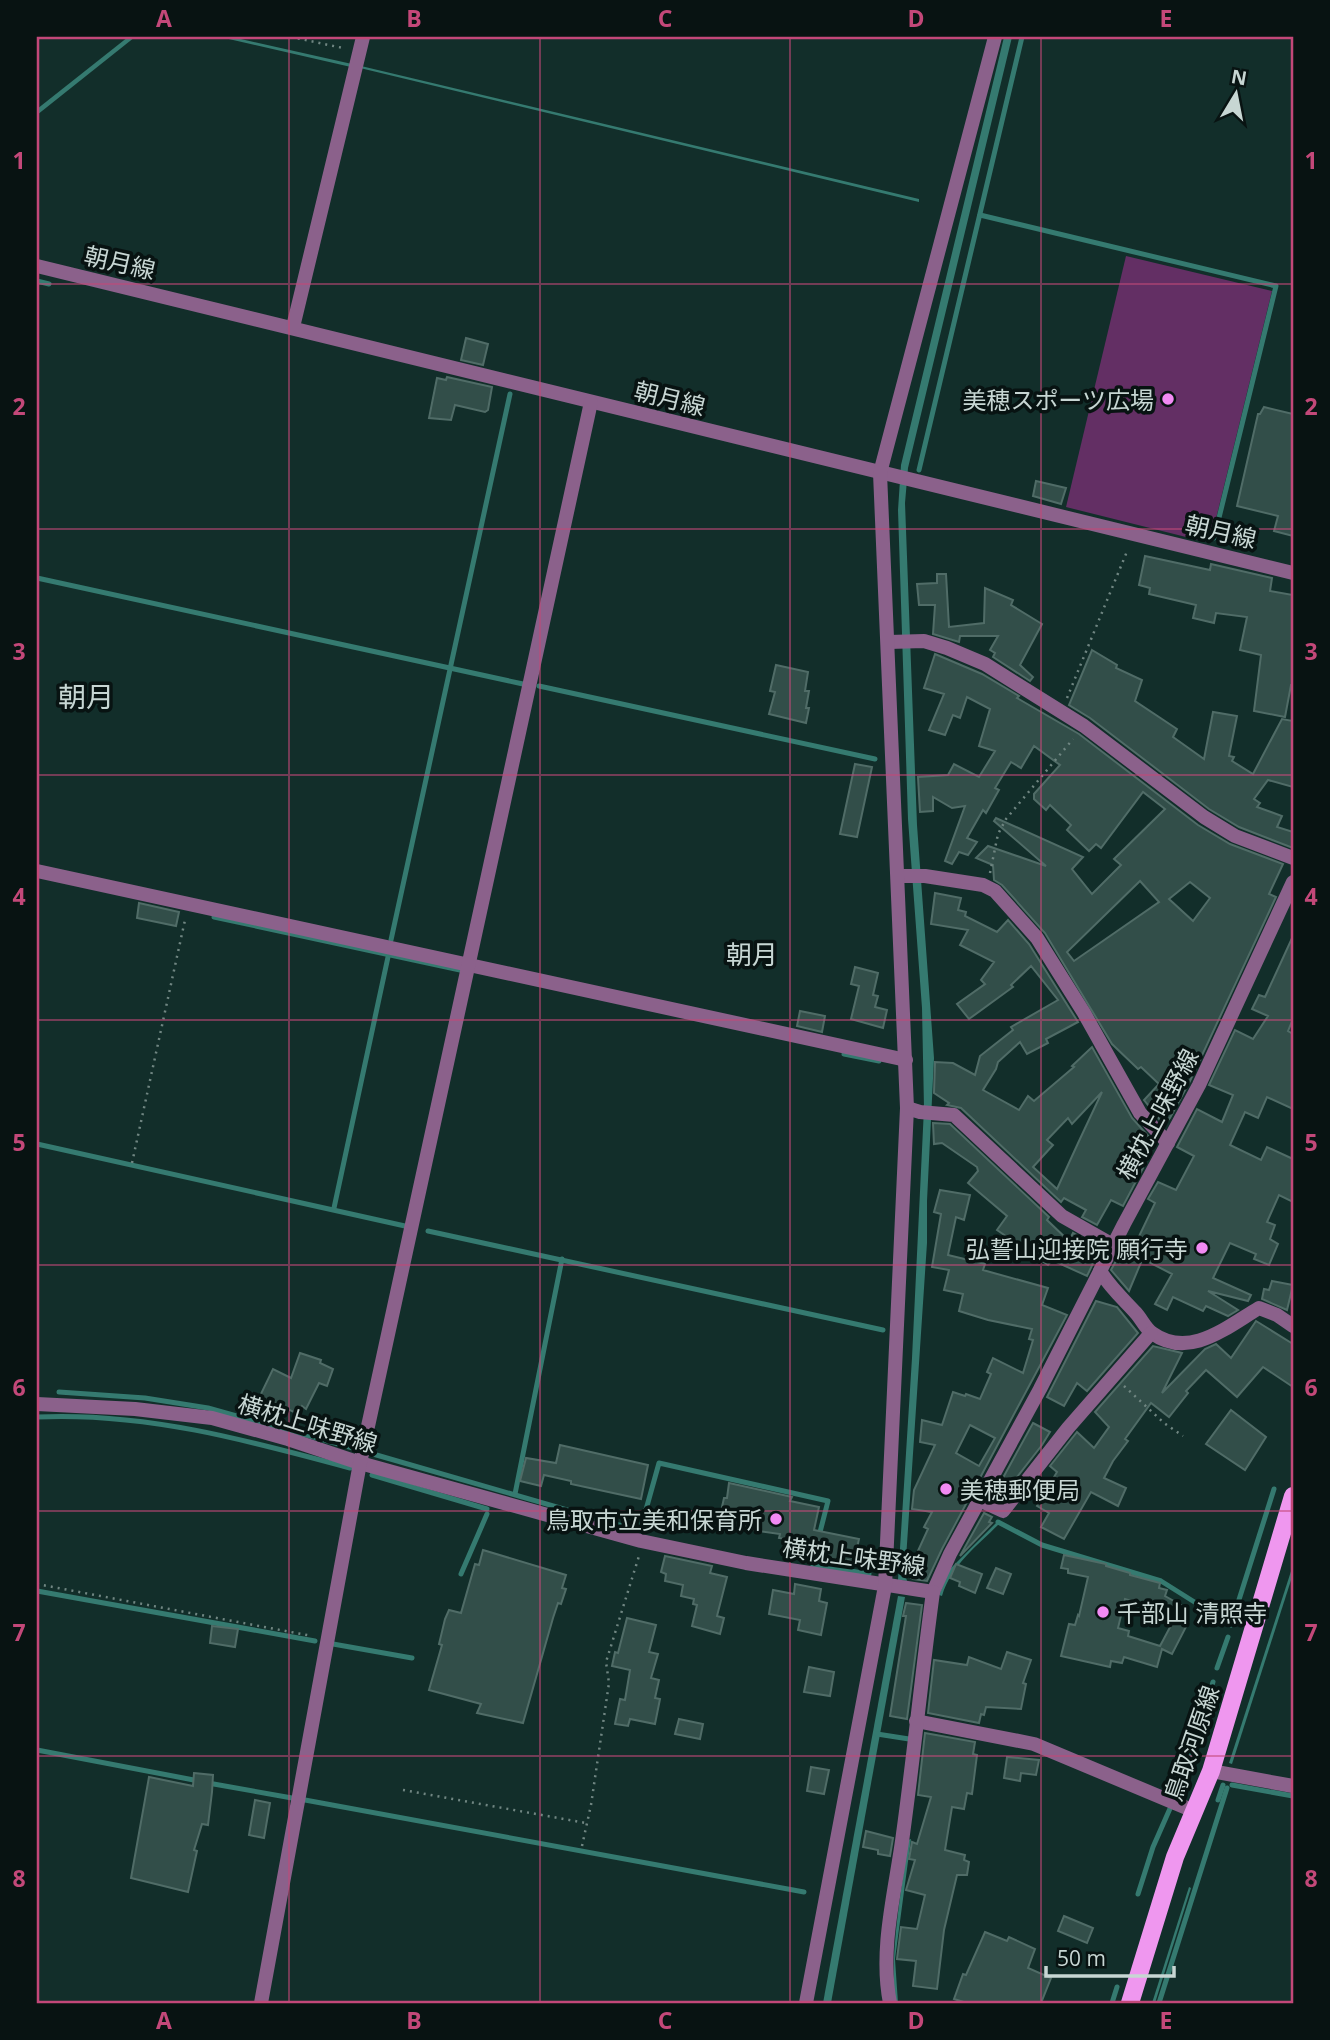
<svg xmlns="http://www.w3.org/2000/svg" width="1330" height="2040" viewBox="0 0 1330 2040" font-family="'Open Sans','Noto Sans JP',sans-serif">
  <rect width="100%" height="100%" fill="#122e2a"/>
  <path fill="#632f64" d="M1126,256L1272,291L1210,543L1066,507Z"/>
  <g fill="#357a70">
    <path d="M128,37H135L37,115V109Z"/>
    <path d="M220,37H232L352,64L351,67Z"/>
    <path d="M1004,37H1012L908,468L905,503L917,825L934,1058L927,1201V1243L905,1574L907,1581L898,1580L912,1358L924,1108L922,1008L908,819L898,510L901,465Z"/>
    <path d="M361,66L919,199V202L360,68Z"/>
    <path d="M997,1522L999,1524C977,1546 951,1565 942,1596L939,1595L950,1569Z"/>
    <path d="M1293,1565V1574L1232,1764L1229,1763Z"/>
    <path d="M898,1596L905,1597L831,2003H823Z"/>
    <path d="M911,1839L895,1959L898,2003H895C890,1949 901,1895 908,1840Z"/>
    <path d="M1189,1887L1191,1888L1155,2003H1152Z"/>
  </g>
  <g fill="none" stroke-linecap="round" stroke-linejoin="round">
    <g stroke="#357a70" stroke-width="5">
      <path d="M980,215L1276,286L1214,538"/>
      <path d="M37,281L49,284"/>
      <path d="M919,470L1022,37"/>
      <path d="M37,578L523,684"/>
      <path d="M539,686L875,759"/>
      <path d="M214,917L460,970"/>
      <path d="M391,940L510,394"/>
      <path d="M844,1054L879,1061"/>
      <path d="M37,1144L405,1226"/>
      <path d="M334,1208L388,957"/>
      <path d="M428,1231L883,1330"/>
      <path d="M59,1392L145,1398L208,1408L353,1448"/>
      <path d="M37,1417C144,1412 247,1440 350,1468"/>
      <path d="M373,1454L640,1531L659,1463L828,1501L819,1536"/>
      <path d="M372,1475L487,1509"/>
      <path d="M515,1494L562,1259"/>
      <path d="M998,1522L1042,1545L1161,1581L1231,1625L1274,1489"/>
      <path d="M816,1549L813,1565L869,1574"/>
      <path d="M461,1574L487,1514"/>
      <path d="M37,1591L315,1641"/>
      <path d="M333,1644L412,1658"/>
      <path d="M1217,1668L1228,1637"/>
      <path d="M1202,1717L1213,1682"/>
      <path d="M877,1734L909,1739"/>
      <path d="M37,1750L199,1781"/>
      <path d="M208,1783L292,1798"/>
      <path d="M1232,1785L1293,1796"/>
      <path d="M1182,1786L1202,1720"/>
      <path d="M305,1800L804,1892"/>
      <path d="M1218,1800L1223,1785"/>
      <path d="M1138,1894L1153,1847L1172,1804"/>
      <path d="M1112,2003L1117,1987"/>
      <path d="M1159,2003L1227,1788"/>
    </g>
  </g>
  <g fill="#324e49" stroke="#506c67" stroke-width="2" fill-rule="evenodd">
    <path d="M466,338L488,344L483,365L461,360Z"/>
    <path d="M447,377L492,387L488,410L485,412L455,405L451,420L429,418L437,378L446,380Z"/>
    <path d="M1264,407L1293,414V536L1274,531L1278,516L1237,506L1258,414H1260Z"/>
    <path d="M1036,481L1066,488L1061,504L1033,496Z"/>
    <path d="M1145,556L1210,570L1211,564L1272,578L1270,591L1293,595V685H1291L1285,717L1254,711L1261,655L1240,650L1247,617L1216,613L1214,623L1193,618L1196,605L1149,594L1150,588L1139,585Z"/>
    <path d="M937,574H946L949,627L984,623L985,588L1013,600L1011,605L1042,624L1020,665L1033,677L1030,681L993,657L995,653L990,650L998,636H960L959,642L933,634L935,605H919L917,584L937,583Z"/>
    <path d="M1092,650L1117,665L1116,668L1142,680L1135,701L1177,729L1173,737L1204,759L1213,712L1237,716L1229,756L1234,757L1232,761L1253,774L1282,719L1293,721V787L1268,780L1254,799L1260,803L1257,807L1282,816L1277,827L1293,832V848L1239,827L1209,809L1090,718L1069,705Z"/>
    <path d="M935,654L982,674L1019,696L1017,698L1079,734L1198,825L1230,844L1283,864L1269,894L1276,897L1190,1081L1170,1118L1164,1125L1144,1100L1159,1084L1141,1067L1138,1069L1112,1044L1045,933L1002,885L994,880L993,865L976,858L988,846L1046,866L994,821L996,818L1083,857L1072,869L1092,894L1121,865L1114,859L1165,809L1143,792L1101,848L1096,844L1089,851L1067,830L1071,825L1050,805L1046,810L1034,799V794L1060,765L1034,746L1021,768L1011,762L995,788L999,790L986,813L983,810L967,838L977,842L968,855L959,852L952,864L945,861L965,806L952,808L933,797V811L920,812L918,777L948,775L954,764L979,777L995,751L979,746L990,709L967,697L960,718L953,715L945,735L929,730L944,694L924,688ZM1140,881L1159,902L1074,961L1067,952ZM1190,882L1210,898L1193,921L1169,899Z"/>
    <path d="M776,665L808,672L805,691H809L806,708H809L806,723L769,714L775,692L770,691Z"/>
    <path d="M855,764L872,767L857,837L840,834Z"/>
    <path d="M935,893L961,898L958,910L966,912L965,916L997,932L1008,920L1029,944L1078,1022L1046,1039L1048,1043L1027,1054L1020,1042L998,1062L996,1069L983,1090L1019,1110L1028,1096L1034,1101L1074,1067L1072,1066L1092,1047L1132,1118L1151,1139L1132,1160L1143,1168L1123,1206L1111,1200L1097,1225L1082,1217L1086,1210L1064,1198L1061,1202L961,1108L947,1105L949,1103L934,1093L935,1062L953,1063L975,1075L980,1056L1013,1030L1011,1027L1058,1000L1031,966L1011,985L1013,987L969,1019L957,1004L985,984L981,980L994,962L960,945L968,930L931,924ZM1102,1092L1079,1141L1057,1189L1033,1167L1053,1145L1047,1140L1068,1118L1072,1124Z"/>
    <path d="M139,903L179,912L176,926L137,918Z"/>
    <path d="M1293,936V1019L1288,1031L1293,1034V1109L1267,1097L1258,1118L1245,1112L1230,1145L1261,1160L1267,1147L1293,1159V1202L1279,1195L1267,1222L1275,1225L1270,1239L1278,1244L1269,1265L1254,1259L1256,1254L1230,1243L1213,1278L1251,1295L1248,1301L1208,1291L1238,1310L1228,1316L1206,1306L1203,1311L1173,1297L1167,1310L1155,1304L1172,1274L1131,1253L1155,1203L1148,1199L1158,1182L1176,1190L1194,1156L1177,1147L1197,1109L1222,1122L1233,1095L1209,1085L1235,1030L1253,1039L1268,1016L1252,1009L1259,995L1265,997Z"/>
    <path d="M855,967L878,973L873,995L878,996L875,1007L887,1010L883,1028L851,1019L859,986L851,984Z"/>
    <path d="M800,1011L825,1016L822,1032L797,1026Z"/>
    <path d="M933,1123L950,1124L1049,1217L1047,1220L1069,1241L1073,1233L1100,1249L1087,1276L1052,1260L1048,1265L997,1230L1007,1216L968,1183L978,1171L977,1167L942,1143L934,1144Z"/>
    <path d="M940,1190L970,1195L964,1220L956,1217L948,1255L985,1264L983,1270L1048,1288L1042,1305L1067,1315L942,1549L927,1581L913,1579L907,1575L928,1529L924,1527L932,1512L912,1509L914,1490L935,1445L920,1442L922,1420L942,1425L953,1392L965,1396L966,1394L980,1399L991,1374L987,1372L993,1358L1023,1373L1033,1340L1029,1339L1032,1329L988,1320L959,1311L963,1294L944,1290L949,1270L932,1267L941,1214L934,1212ZM970,1425L995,1438L979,1466L956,1453Z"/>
    <path d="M1121,1252L1142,1260L1129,1291L1111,1270Z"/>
    <path d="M1272,1281L1293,1285L1287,1310L1262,1299L1264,1289L1269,1290Z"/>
    <path d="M1096,1301L1117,1307L1138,1333L1087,1391L1077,1383L1064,1406L1047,1397Z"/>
    <path d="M1256,1321L1293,1344V1387L1263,1367L1237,1397L1206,1370L1186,1391L1188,1393L1169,1417L1151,1403L1125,1439L1128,1441L1113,1461L1104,1478L1126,1488L1118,1506L1091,1492L1064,1539L1041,1527L1049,1513L1037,1506L1057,1472L1050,1466L1077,1432L1094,1448L1109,1427L1095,1412L1153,1346L1182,1353L1162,1393L1205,1349L1216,1344L1231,1358Z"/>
    <path d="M300,1353L321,1360L320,1363L333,1369L327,1386L319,1383L306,1409L302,1406L298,1414L271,1401L263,1420L246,1414L253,1393L260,1396L273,1369L291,1378Z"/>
    <path d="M1231,1410L1266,1437L1245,1470L1206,1444Z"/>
    <path d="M1033,1423L1050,1432L1042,1445L1000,1499L993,1496Z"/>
    <path d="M560,1445L648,1465L641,1499L571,1484V1481L544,1475L541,1486L520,1481L526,1458L556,1463Z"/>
    <path d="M729,1483L792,1497L790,1501L819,1507L814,1530L859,1539L854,1562L848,1560L846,1563L810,1554L808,1561L789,1556L792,1540L779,1538L780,1534L718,1525L724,1498H727Z"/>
    <path d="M984,1513L992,1517L989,1522L992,1523L960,1556Z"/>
    <path d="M483,1550L566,1575L562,1588L566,1589L561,1604L558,1603L553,1618L523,1723L477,1713L481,1704L429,1690L442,1645L439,1644L445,1619L449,1610L461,1613L475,1564L479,1565Z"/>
    <path d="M1064,1555L1106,1564V1566L1130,1573V1575L1160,1583L1159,1588L1167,1590L1165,1596L1181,1605L1173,1618L1158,1609L1125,1599L1118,1628L1129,1631L1128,1636L1160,1646L1176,1616L1188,1623L1172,1654L1162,1649L1157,1667L1124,1657L1122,1663L1111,1661L1110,1667L1061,1656L1069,1624L1075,1625L1078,1615L1079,1616L1088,1577L1068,1573V1569L1061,1568Z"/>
    <path d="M665,1556L712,1566L710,1573L727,1577L717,1616L724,1618L720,1634L692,1626L697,1605L693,1604L694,1599L681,1596L683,1585L665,1581L666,1574L661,1572Z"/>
    <path d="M956,1564L982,1574L975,1593L959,1586L960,1582L950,1578Z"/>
    <path d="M996,1568L1011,1574L1003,1594L987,1588Z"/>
    <path d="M795,1584L821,1589L819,1601L827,1603L821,1635L798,1630L800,1620L769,1614L773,1590L794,1594Z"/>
    <path d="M906,1603L922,1605L907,1719L890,1716L906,1616H903Z"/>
    <path d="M627,1618L656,1625L649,1652L658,1654L651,1678L659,1680L655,1698L660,1699L655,1724L630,1719L628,1726L615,1724L620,1699L625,1700L630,1670L612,1666L615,1652L618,1653Z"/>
    <path d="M212,1626L238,1629L235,1647L210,1643Z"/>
    <path d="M1007,1652L1031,1660L1023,1683L1026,1684L1021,1709L986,1707L984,1715L981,1714L979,1723L928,1713L934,1660L967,1665L969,1657L1001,1669Z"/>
    <path d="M809,1667L834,1672L830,1696L804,1692Z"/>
    <path d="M679,1719L703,1724L700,1739L675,1734Z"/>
    <path d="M925,1733L975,1742L973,1754L977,1755L972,1794L967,1793L964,1809L952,1807L945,1850L965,1855L964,1860L969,1862L967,1875H957L944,1930L937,1989L913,1986L916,1961L897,1959L901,1927L917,1929L925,1895L906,1890L915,1860L909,1859L912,1842L917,1844L931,1797L918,1795Z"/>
    <path d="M1007,1757L1039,1760L1036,1775L1021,1773L1020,1781L1004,1778Z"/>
    <path d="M811,1767L829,1770L824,1794L807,1791Z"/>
    <path d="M194,1773L213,1775L212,1792L208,1825L202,1824L194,1850L197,1851L188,1892L131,1878L149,1777L193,1786Z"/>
    <path d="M255,1800L270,1803L264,1838L249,1835Z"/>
    <path d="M866,1831L893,1838L890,1856L878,1854V1850L863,1847Z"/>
    <path d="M1064,1916L1093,1928L1087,1943L1058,1931Z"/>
    <path d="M985,1932L1007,1941L1009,1937L1035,1949L1028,1968L1051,1978L1041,2003H967L954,1999L963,1974L966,1975Z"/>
  </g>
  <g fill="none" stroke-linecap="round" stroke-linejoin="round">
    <g stroke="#708682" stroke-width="2.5" stroke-dasharray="2 5" stroke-linecap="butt">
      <path d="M291,37L343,48"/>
      <path d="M1067,698L1128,549"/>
      <path d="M990,873L998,834L1006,819L1073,739"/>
      <path d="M132,1163L185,920"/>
      <path d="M1124,1386L1164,1423L1183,1436"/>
      <path d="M37,1584L312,1636"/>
      <path d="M403,1790L586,1823"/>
      <path d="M582,1846L591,1805L609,1683L606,1662L639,1556"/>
    </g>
    <g stroke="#8b618b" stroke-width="14">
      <path d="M37,266L1293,573"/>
      <path d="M293,327L363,37"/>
      <path d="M889,642L924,641L947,648L985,664L1084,726L1204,817L1235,836L1293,858"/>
      <path d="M37,871L906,1060"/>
      <path d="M898,876H925L983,885L995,891L1037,938L1084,1013L1140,1113L1168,1143"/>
      <path d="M907,1108L920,1112L954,1115L1062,1216L1113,1245"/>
      <path d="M1100,1271C1110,1287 1122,1298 1135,1312C1141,1318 1145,1328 1152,1333C1189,1360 1227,1327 1259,1308L1277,1315L1293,1326"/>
      <path d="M37,1404L135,1409L212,1418L288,1439L360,1463L641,1541L746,1563L933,1592L950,1554L1040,1389L1124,1224L1199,1085L1293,882"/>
      <path d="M979,1500L1003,1511L1068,1428L1151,1333"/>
      <path d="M916,1721L1034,1744L1194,1811"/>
      <path d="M1211,1771L1293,1786"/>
      <path d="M261,2003L360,1463L591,402"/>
      <path d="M806,2003L885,1586L907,1108L880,473L995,37"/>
      <path d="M890,2003C879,1948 896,1889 903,1834C914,1754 922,1672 933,1592"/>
    </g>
    <path stroke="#ef97ef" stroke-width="18" d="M1130,2003L1175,1857L1211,1771L1293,1496"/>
  </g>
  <path fill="none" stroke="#c34879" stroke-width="2" stroke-opacity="0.55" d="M289,37V2003M540,37V2003M790,37V2003M1041,37V2003M37,284H1293M37,529H1293M37,775H1293M37,1020H1293M37,1265H1293M37,1511H1293M37,1756H1293"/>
  <g fill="#f28af3" stroke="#081312" stroke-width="2.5">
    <circle cx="1168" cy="399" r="7"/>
    <circle cx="1202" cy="1248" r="7"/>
    <circle cx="946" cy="1489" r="7"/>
    <circle cx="776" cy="1519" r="7"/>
    <circle cx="1103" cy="1612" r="7"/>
  </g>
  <g text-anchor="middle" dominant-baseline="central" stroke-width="7" stroke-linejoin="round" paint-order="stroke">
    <g font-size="24" fill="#c7d6d3" stroke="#081312">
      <text transform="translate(120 262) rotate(13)">朝月線</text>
      <text transform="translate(670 398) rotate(14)">朝月線</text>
      <text transform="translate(1221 531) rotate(13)">朝月線</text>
      <text transform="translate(1157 1114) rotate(-62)">横枕上味野線</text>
      <text transform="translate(308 1423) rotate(17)">横枕上味野線</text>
      <text transform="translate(854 1556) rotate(8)">横枕上味野線</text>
      <text transform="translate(1191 1743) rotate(-71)">鳥取河原線</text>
    </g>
    <g font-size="24" fill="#c7d6d3" stroke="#081312" text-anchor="end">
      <text x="1154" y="399">美穂スポーツ広場</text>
      <text x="1188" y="1248">弘誓山迎接院 願行寺</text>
      <text x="960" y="1489" text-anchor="start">美穂郵便局</text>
      <text x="762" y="1519">鳥取市立美和保育所</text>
      <text x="1117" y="1612" text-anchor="start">千部山 清照寺</text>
    </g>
    <g font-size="26" fill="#c7d6d3" stroke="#081312">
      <text x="752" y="954">朝月</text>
    </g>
    <g font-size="28" fill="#c7d6d3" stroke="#081312">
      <text x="86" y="696">朝月</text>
    </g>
  </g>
  <rect width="1330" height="2040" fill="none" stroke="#081312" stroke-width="77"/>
  <g transform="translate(1236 94) rotate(10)" stroke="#081312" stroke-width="5" paint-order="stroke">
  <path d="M0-5L12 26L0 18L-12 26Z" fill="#c7d6d3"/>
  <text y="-10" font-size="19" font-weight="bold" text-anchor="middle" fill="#c7d6d3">N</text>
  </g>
  <path d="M1046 1966v10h128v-10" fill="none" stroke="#c7d6d3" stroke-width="3.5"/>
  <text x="1057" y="1966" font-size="21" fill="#c7d6d3" stroke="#081312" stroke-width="5" paint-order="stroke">50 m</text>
  <rect x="38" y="38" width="1254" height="1964" fill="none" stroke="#c34879" stroke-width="2.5"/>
  <g font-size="23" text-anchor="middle" font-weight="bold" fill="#c34879">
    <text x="164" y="27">A</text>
    <text x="414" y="27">B</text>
    <text x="665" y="27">C</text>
    <text x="916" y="27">D</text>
    <text x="1166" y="27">E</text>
    <text x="19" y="169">1</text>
    <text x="1311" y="169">1</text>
    <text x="19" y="415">2</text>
    <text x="1311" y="415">2</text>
    <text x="19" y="660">3</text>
    <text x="1311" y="660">3</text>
    <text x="19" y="905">4</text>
    <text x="1311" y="905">4</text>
    <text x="19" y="1151">5</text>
    <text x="1311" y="1151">5</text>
    <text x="19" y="1396">6</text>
    <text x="1311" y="1396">6</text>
    <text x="19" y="1641">7</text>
    <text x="1311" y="1641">7</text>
    <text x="19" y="1887">8</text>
    <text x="1311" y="1887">8</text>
    <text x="164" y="2029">A</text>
    <text x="414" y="2029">B</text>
    <text x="665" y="2029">C</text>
    <text x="916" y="2029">D</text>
    <text x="1166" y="2029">E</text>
  </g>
</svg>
